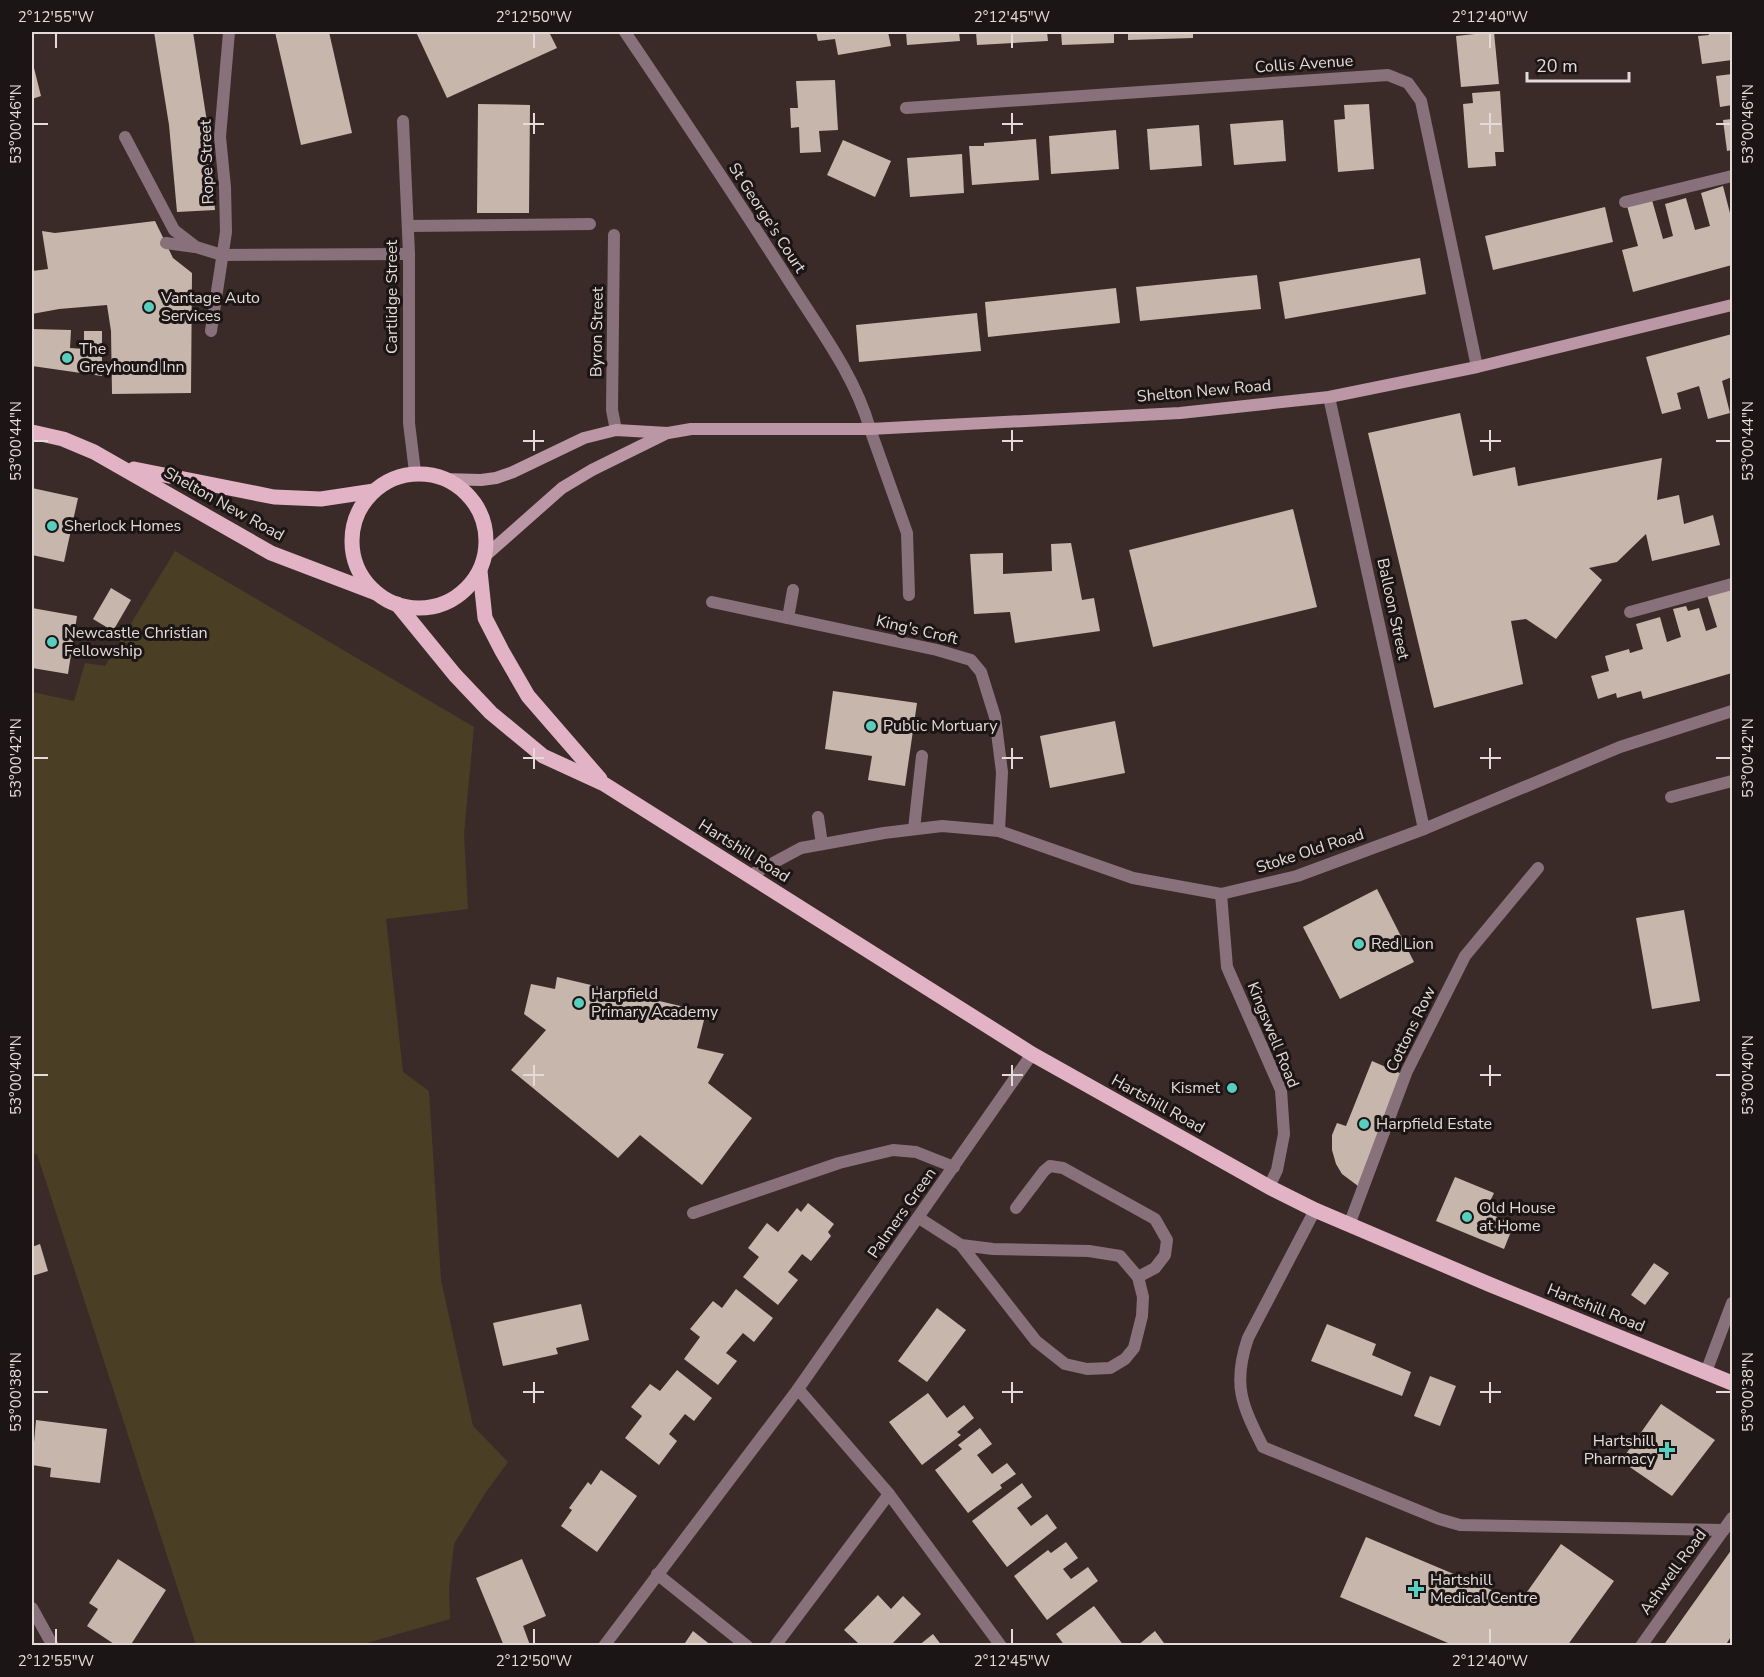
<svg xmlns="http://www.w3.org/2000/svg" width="1764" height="1677" viewBox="0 0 1764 1677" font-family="'Nunito Sans',sans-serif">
  <rect width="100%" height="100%" fill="#3a2b29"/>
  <path fill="#4a3f24" d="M175,551L474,727L464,834L468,909L386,919L403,1072L429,1091L441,1280L473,1426L508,1462L486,1492L454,1544L449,1588L450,1619L360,1645H196L37,1154L32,1155V692L74,701L85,663L105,666Z"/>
  <g fill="#c6b6ac">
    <path d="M154,32H193L207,122L215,210L177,212L169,125Z"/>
    <path d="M275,32H329L352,133L301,145Z"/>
    <path d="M416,32H549L557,48L447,98Z"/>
    <path d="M816,32H888L891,46L838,55L835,39L818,41Z"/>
    <path d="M906,32H959L960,41L907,45Z"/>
    <path d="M976,32H1047L1048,41L977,45Z"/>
    <path d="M1061,32H1114V43L1062,45Z"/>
    <path d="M1128,32H1193V38L1128,40Z"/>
    <path d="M1494,32L1499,84L1461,87L1456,36Z"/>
    <path d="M1708,32H1732V60L1702,64L1698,36L1709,35Z"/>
    <path d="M32,60L41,96L32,99Z"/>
    <path d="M1732,74V105L1720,107L1716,76Z"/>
    <path d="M835,80L838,130L819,131L821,152L800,153L799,127L791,128L790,108H798L796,81Z"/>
    <path d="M1500,91L1504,152H1495L1496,166L1468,168L1463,104L1473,103L1472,93Z"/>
    <path d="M478,104L530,105L529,213H477Z"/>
    <path d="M1369,104L1374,169L1338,172L1334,120L1345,119L1344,105Z"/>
    <path d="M1732,119V150L1727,151L1723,120Z"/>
    <path d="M1283,120L1286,161L1234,165L1230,124Z"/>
    <path d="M1199,125L1202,166L1150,170L1147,129Z"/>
    <path d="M1116,130L1119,169L1051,174L1049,136Z"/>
    <path d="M1036,139L1039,180L972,185L969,146H984V143Z"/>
    <path d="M843,140L891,161L875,197L827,175Z"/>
    <path d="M962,154L964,193L910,197L907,158Z"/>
    <path d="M1723,186L1732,221V265L1633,292L1622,250L1638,246L1627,206L1652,200L1663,239L1673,236L1665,204L1686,198L1695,230L1710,226L1701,193Z"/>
    <path d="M1605,207L1613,242L1493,270L1485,236Z"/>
    <path d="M155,221L173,258L192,273L191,393L112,394L111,331L107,305L59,309L32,314V271L48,269L42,231L55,233Z"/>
    <path d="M1420,258L1426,294L1285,319L1279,282Z"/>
    <path d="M1257,275L1261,309L1140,321L1136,287Z"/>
    <path d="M1116,288L1120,323L988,337L985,302Z"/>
    <path d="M977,313L981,351L859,362L856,325Z"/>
    <path d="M32,329L71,330L70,348L84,349V331H102V376L32,366Z"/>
    <path d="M1732,334V377L1722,381L1730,413L1708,419L1699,386L1677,393L1681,409L1662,414L1646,357Z"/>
    <path d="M1460,413L1473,476L1515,467L1518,486L1662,458L1657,500L1679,495L1684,524L1713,515L1720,545L1652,561L1646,534L1617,562L1589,568L1602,580L1556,639L1526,619L1511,621L1523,684L1434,708L1368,433Z"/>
    <path d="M32,488L78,498L64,562L32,555Z"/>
    <path d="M1293,509L1317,607L1153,647L1129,550Z"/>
    <path d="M1071,543L1082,600L1094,598L1100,631L1015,643L1010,612L974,614L970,554L1003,553V574L1052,571L1051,544Z"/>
    <path d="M111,588L131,600L113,631L93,619Z"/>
    <path d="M1730,588L1732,598V673L1643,699L1641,691L1617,698L1616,693L1598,699L1591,676L1609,671L1605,656L1629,649L1630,653L1643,649L1636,624L1660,617L1667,642L1681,637L1673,609L1686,606L1688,611L1699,608L1706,631L1717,627L1707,595Z"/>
    <path d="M32,608L77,616L68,674L32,668Z"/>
    <path d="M833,691L917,703L905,786L868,780L872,756L825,749Z"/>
    <path d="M1115,721L1125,773L1050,788L1040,736Z"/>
    <path d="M1377,889L1414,962L1340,999L1303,927Z"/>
    <path d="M1684,910L1700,1001L1652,1009L1636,918Z"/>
    <path d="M557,977L706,1012L697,1048L724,1054L708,1083L752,1118L702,1185L640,1135L618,1158L511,1070L546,1030L524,1014L531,984L555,989Z"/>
    <path d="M1372,1061L1402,1074L1358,1186L1342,1174L1336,1164L1332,1150V1135L1337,1123L1346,1126Z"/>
    <path d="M1455,1177L1494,1193L1485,1212L1514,1224L1504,1249L1436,1221Z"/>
    <path d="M808,1203L834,1224L828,1232L831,1236L811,1261L802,1254L788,1272L798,1280L778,1305L743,1277L759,1257L748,1248L767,1223L778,1232L797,1208L801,1212Z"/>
    <path d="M40,1244L48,1271L32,1276V1247Z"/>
    <path d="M1654,1263L1669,1273L1645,1305L1631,1295Z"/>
    <path d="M736,1289L773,1318L754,1342L743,1333L726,1353L737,1361L718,1385L684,1359L700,1337L690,1329L713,1301L722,1308Z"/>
    <path d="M581,1304L589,1340L556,1348L558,1354L503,1366L493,1323Z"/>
    <path d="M937,1308L966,1330L927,1382L898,1361Z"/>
    <path d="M1327,1324L1376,1344L1372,1355L1411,1372L1402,1396L1311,1361Z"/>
    <path d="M677,1370L712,1398L694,1421L685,1414L669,1434L677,1441L659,1465L625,1438L642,1416L631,1407L650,1384L660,1391Z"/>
    <path d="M1430,1376L1456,1386L1440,1426L1414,1416Z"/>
    <path d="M928,1393L947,1418L964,1405L974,1418L957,1432L961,1435L922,1465L889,1422Z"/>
    <path d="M1661,1404L1715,1440L1672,1496L1621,1461Z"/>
    <path d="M36,1420L107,1429L100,1483L50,1477L51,1468L32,1465Z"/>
    <path d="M980,1428L992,1444L977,1455L992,1474L1007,1463L1016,1474L1000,1485L1002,1488L968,1513L935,1470L962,1449L958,1445Z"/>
    <path d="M601,1470L637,1496L597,1552L561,1526L572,1510L569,1508L588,1482L591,1485Z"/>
    <path d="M1022,1483L1032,1497L1017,1508L1031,1526L1047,1514L1057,1528L1007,1567L972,1521Z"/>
    <path d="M1366,1537L1520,1602L1561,1544L1614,1581L1567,1646H1455L1340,1597Z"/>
    <path d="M1066,1542L1078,1558L1063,1569L1071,1579L1088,1567L1098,1581L1047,1620L1014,1576L1048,1550L1051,1553Z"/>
    <path d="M1732,1549V1635L1725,1646H1663Z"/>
    <path d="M118,1559L166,1590L130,1646H117L87,1626L98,1609L89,1603Z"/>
    <path d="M522,1559L546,1616L523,1626L530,1645L504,1646L476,1578Z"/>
    <path d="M878,1595L891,1609L903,1596L921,1614L890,1646H855L858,1643L844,1630Z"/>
    <path d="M1094,1606L1124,1646H1065L1056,1634Z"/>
    <path d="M693,1631L712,1646H683Z"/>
    <path d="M1155,1631L1164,1643L1162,1646H1137Z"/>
    <path d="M933,1634L942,1646H918Z"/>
  </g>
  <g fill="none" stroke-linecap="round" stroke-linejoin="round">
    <g stroke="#88717a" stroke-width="12">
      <path d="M125,137L174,230L196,247L222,255"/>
      <path d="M1625,202L1732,176"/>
      <path d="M408,226L590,224"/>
      <path d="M614,235L612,410L616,430"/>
      <path d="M166,243L195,247"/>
      <path d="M870,429L907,533L909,595"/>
      <path d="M1630,612L1732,584"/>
      <path d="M1671,797L1732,781"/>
      <path d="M818,817L822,844"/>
      <path d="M914,829L922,756"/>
      <path d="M1016,1208L1044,1171L1050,1166L1063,1168L1155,1219L1167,1240L1165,1255L1155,1268L1138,1277"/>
      <path d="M1315,1210L1248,1338C1232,1385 1242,1405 1263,1447L1439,1519L1460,1525L1724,1530"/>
      <path d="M693,1213L839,1163L893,1150L916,1152L954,1167"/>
      <path d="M919,1218L961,1245L1036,1341L1065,1364L1087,1369L1110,1368L1125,1359L1134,1348L1142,1316L1143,1297L1138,1277L1120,1256L1089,1251L993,1249L961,1245"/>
      <path d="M1349,1225L1407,1071L1465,956L1538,868"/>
      <path d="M1706,1372L1732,1303"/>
      <path d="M657,1574L747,1646"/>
      <path d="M775,1646L889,1494"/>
    </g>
    <g stroke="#88717a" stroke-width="12">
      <path d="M625,32C681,115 737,199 791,284C820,330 855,376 870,429"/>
      <path d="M906,108L1388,75L1408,83L1421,101L1477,367"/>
      <path d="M403,121L409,254V423L415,472"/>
      <path d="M222,255L409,254"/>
      <path d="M211,331L226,232L225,187L220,137L229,32"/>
      <path d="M1329,397L1424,829"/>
      <path d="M712,602L937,650L971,660L981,672L995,717L1002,772L999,831"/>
      <path d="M788,618L793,590"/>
      <path d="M749,876L801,848L884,833L942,826L999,831L1133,878L1221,894L1297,876L1424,829L1620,747L1732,711"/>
      <path d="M1221,894L1227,967L1281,1090L1284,1134L1277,1170L1269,1187"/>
      <path d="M798,1389L889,1494L1001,1646"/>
      <path d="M32,1608L53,1646"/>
      <path d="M604,1646L798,1389L1032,1054"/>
      <path d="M1641,1646L1732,1518"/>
    </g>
    <g stroke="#bb96a4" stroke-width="12">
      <path d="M442,479L481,480L496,478L513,472L584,438L616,430L668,433L691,429H870L1180,413L1329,397L1477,367L1732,305"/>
      <path d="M485,556L562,488L592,470L667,433"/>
    </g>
    <g stroke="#e2b2c5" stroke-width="15">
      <path d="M32,432L63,439L94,452L271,553L376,593"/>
      <path d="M134,469L274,497L321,499L374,491"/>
      <circle cx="419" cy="541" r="67"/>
      <path d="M480,571L485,618L502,651L528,696L600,779"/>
      <path d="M397,604L455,675L491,713L543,756L604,784L1032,1054L1269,1187L1315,1210L1491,1285L1732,1383"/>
    </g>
  </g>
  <path fill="none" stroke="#e4dad8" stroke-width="2" d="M56,33V48M534,33V48M1012,33V48M1490,33V48M534,113V134M1012,113V134M1490,113V134M33,124H48M523,124H544M1002,124H1023M1480,124H1501M1716,124H1731M534,430V451M1012,430V451M1490,430V451M33,441H48M523,441H544M1002,441H1023M1480,441H1501M1716,441H1731M534,748V769M1012,748V769M1490,748V769M33,758H48M523,758H544M1002,758H1023M1480,758H1501M1716,758H1731M534,1065V1086M1012,1065V1086M1490,1065V1086M33,1075H48M523,1075H544M1002,1075H1023M1480,1075H1501M1716,1075H1731M534,1382V1403M1012,1382V1403M1490,1382V1403M33,1392H48M523,1392H544M1002,1392H1023M1480,1392H1501M1716,1392H1731M56,1629V1644M534,1629V1644M1012,1629V1644M1490,1629V1644"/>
  <g fill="#58cebf" stroke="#1c1515" stroke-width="2">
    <circle cx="149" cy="307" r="6"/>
    <circle cx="67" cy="358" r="6"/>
    <circle cx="52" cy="526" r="6"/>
    <circle cx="52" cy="642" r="6"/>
    <circle cx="871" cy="726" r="6"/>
    <circle cx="1359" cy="944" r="6"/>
    <circle cx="579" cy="1003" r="6"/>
    <circle cx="1232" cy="1088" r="6"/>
    <circle cx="1364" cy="1124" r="6"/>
    <circle cx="1467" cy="1217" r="6"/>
    <path d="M1664 1441h6v6h6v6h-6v6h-6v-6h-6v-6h6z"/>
    <path d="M1413 1580h6v6h6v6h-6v6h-6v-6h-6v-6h6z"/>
  </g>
  <g text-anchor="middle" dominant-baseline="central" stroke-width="6" stroke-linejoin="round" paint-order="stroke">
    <g font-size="16" fill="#e4dad8" stroke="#1c1515">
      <text transform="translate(1304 64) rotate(-4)">Collis Avenue</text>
      <text transform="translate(207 162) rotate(-92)">Rope Street</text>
      <text transform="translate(767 218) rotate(57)">St George's Court</text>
      <text transform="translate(392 297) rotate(-90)">Cartlidge Street</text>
      <text transform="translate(597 332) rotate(-89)">Byron Street</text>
      <text transform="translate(1204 391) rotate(-5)">Shelton New Road</text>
      <text transform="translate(224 504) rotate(29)">Shelton New Road</text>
      <text transform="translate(1393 609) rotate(78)">Balloon Street</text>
      <text transform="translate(917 630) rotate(13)">King's Croft</text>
      <text transform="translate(744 851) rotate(32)">Hartshill Road</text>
      <text transform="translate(1310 851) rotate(-18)">Stoke Old Road</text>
      <text transform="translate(1411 1029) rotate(-64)">Cottons Row</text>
      <text transform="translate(1273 1035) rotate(68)">Kingswell Road</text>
      <text transform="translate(1158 1104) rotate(29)">Hartshill Road</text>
      <text transform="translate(902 1213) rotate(-55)">Palmers Green</text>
      <text transform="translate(1596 1308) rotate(22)">Hartshill Road</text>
      <text transform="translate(1673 1572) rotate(-54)">Ashwell Road</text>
    </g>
    <g font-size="16" fill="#e4dad8" stroke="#1c1515" text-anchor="start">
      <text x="161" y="298">Vantage Auto<tspan x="161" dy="18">Services</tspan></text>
      <text x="79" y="349">The<tspan x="79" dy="18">Greyhound Inn</tspan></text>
      <text x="64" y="526">Sherlock Homes</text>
      <text x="64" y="633">Newcastle Christian<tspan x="64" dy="18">Fellowship</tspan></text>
      <text x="883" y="726">Public Mortuary</text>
      <text x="1371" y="944">Red Lion</text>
      <text x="591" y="994">Harpfield<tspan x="591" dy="18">Primary Academy</tspan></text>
      <text x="1220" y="1088" text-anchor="end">Kismet</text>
      <text x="1376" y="1124">Harpfield Estate</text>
      <text x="1479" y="1208">Old House<tspan x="1479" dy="18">at Home</tspan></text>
      <text x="1655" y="1441" text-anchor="end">Hartshill<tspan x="1655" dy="18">Pharmacy</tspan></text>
      <text x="1430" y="1580">Hartshill<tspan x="1430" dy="18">Medical Centre</tspan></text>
    </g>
  </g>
  <rect width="1764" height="1677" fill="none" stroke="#1c1515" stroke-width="66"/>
  <path d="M1527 72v9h102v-9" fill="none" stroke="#e4dad8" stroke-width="3"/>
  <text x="1536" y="72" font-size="18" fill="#e4dad8" stroke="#1c1515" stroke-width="4.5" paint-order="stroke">20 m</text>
  <rect x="33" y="33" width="1698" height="1611" fill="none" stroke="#e4dad8" stroke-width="2"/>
  <g font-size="15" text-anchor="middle" fill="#e4dad8">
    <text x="56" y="22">2°12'55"W</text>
    <text x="534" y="22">2°12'50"W</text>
    <text x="1012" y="22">2°12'45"W</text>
    <text x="1490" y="22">2°12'40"W</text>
    <text transform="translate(16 124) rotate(-90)" y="5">53°00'46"N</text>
    <text transform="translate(1748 124) rotate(-90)" y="5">53°00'46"N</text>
    <text transform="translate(16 441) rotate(-90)" y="5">53°00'44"N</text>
    <text transform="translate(1748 441) rotate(-90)" y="5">53°00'44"N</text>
    <text transform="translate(16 758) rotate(-90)" y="5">53°00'42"N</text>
    <text transform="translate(1748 758) rotate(-90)" y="5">53°00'42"N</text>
    <text transform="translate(16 1075) rotate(-90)" y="5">53°00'40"N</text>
    <text transform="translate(1748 1075) rotate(-90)" y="5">53°00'40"N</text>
    <text transform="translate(16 1392) rotate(-90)" y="5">53°00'38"N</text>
    <text transform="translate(1748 1392) rotate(-90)" y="5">53°00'38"N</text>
    <text x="56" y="1666">2°12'55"W</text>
    <text x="534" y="1666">2°12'50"W</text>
    <text x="1012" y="1666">2°12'45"W</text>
    <text x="1490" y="1666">2°12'40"W</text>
  </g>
</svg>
